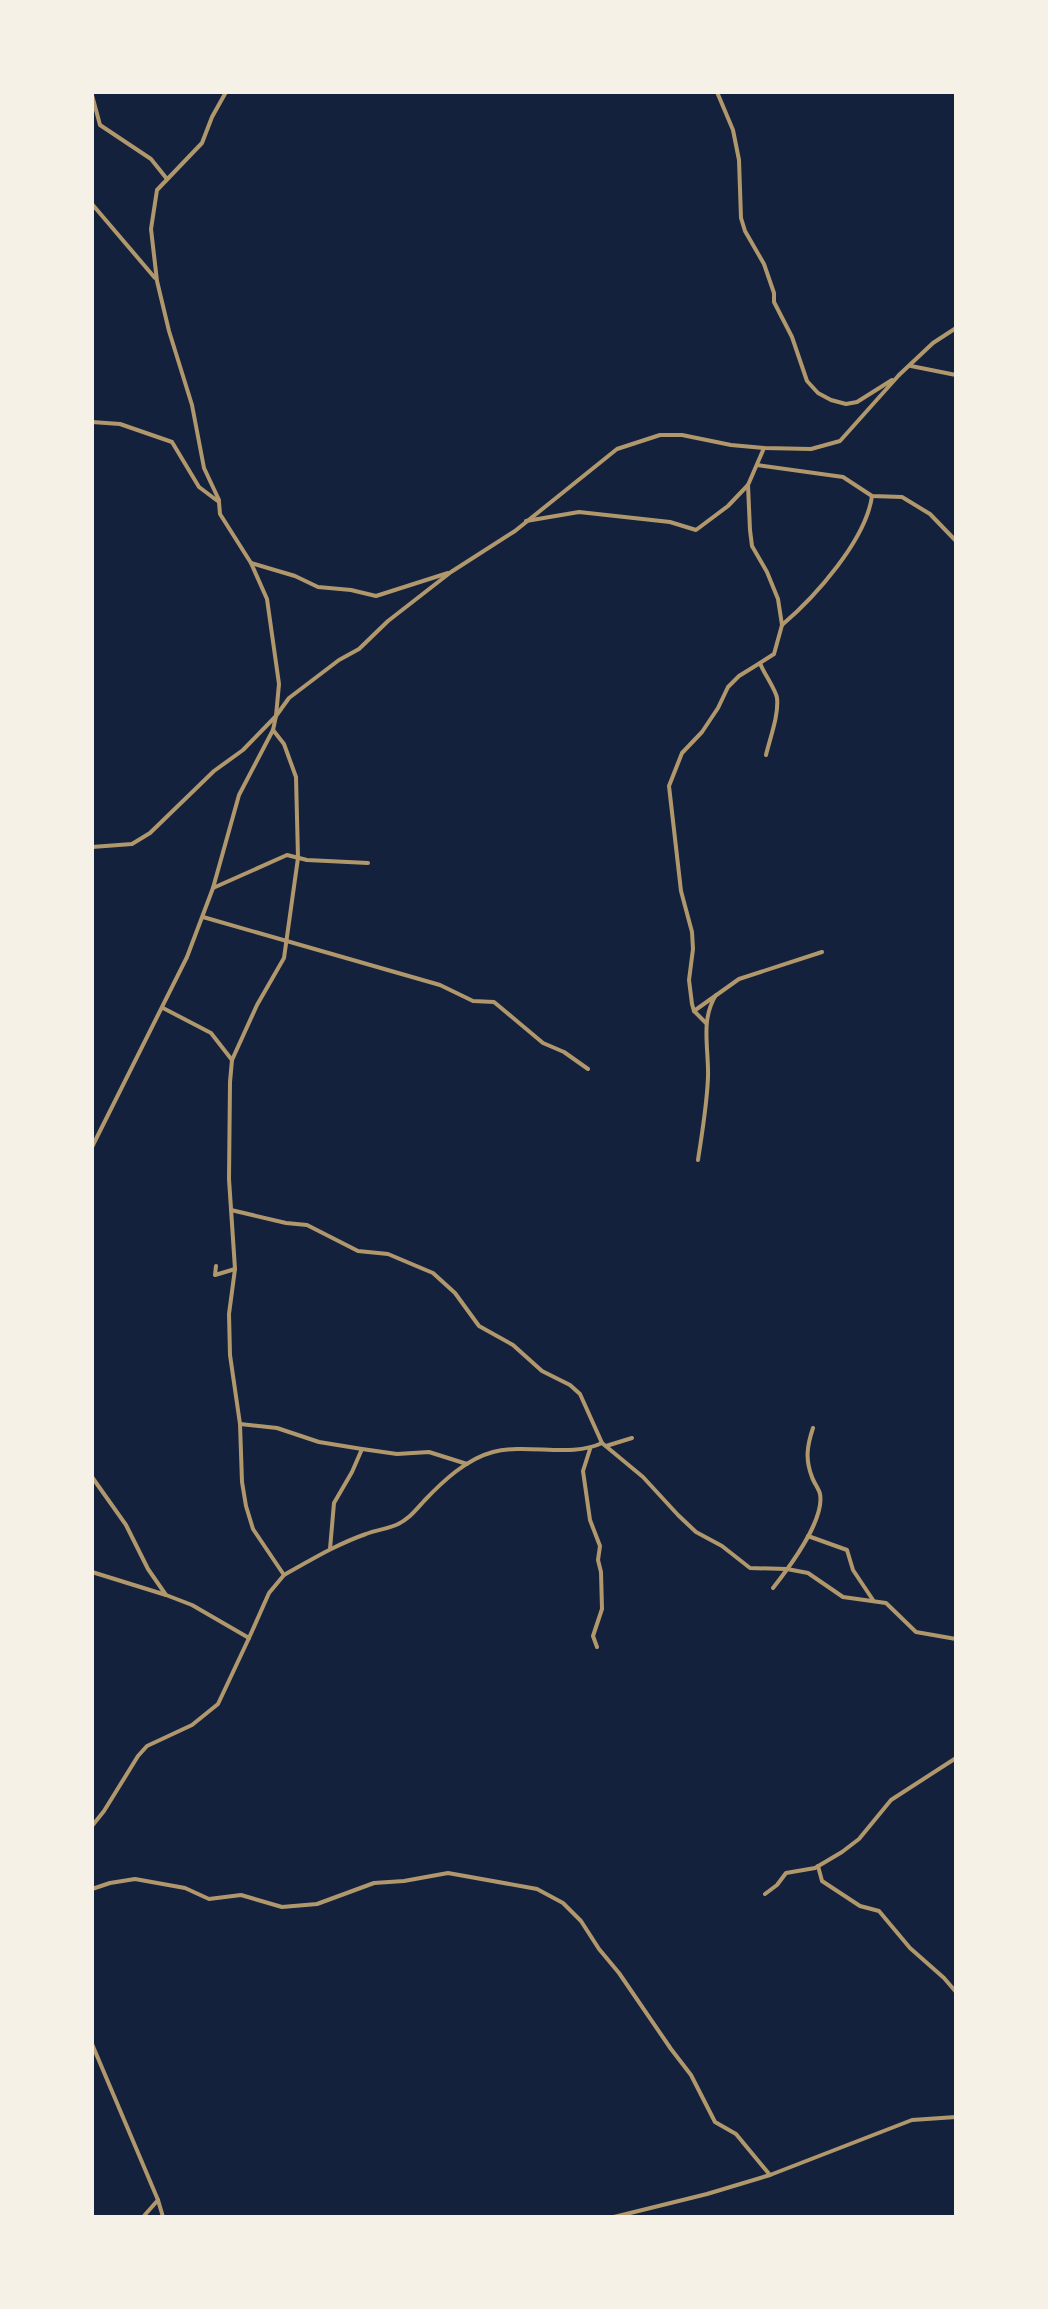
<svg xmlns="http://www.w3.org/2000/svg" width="1048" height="2309" viewBox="0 0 1048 2309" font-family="'Nunito Sans',sans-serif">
  <rect width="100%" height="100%" fill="#14213d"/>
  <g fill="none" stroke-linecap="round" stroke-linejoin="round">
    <g stroke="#b1986c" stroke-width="4">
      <path d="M717,92L733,130L739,160L741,218L745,231L764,264L774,293V302L792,337L807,381L818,393L831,400L846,404L857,402L892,380"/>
      <path d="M92,95L100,125L151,159L167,179"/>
      <path d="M92,204L155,278"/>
      <path d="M911,366L956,375"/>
      <path d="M899,375L933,343L956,328"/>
      <path d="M92,422L120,424L172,442L199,487L219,502L220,514L251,563L267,599L279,684L276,716L243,750L214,771L150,833L132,844L92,847"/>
      <path d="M764,448L748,485L750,530L752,546L767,572L778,599L782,625L774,654L760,663C763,672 776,690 777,698C779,715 770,738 766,755"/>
      <path d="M757,465L843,477L872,496L902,497L930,514L956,541"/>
      <path d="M219,500L204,468L192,405L169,331L157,281L151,229L157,190L202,143L212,117L226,92"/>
      <path d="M526,521L579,512L670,522L696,530L728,506L748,485"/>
      <path d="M251,563L295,576L318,587L351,590L376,596L448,573"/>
      <path d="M782,625C815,597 866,540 872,496"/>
      <path d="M213,888L287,855L307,860L368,863"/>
      <path d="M203,917L440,985L473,1001L494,1002L543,1043L564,1052L588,1069"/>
      <path d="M163,1008L211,1033L232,1060"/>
      <path d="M694,1011L739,979L822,952"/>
      <path d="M706,1023L694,1011L692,1004L689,980L693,949L692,932L681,891L669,786L682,753L702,732L718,708L728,687L739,676L760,663"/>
      <path d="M92,1147L187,957L213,888L239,795L273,730L276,716L289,698L339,660L359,649L388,621L451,572L515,531L617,449L660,435H682L731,445L764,448L811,449L840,441L899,375"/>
      <path d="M698,1160C702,1133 707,1105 708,1077C709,1049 700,1020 716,995"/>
      <path d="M231,1210L286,1223L307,1225L358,1251L388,1254L433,1273L455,1293L479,1326L513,1345L542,1371L570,1385L580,1394L602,1443L643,1477L678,1515L696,1532L722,1546L750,1568L787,1569L808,1573L843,1597L886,1603L916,1632L956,1639"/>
      <path d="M216,1266L215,1275L235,1269L229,1179L230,1082L232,1060L257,1005L284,958L298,858L296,777L284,744L273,730"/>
      <path d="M240,1424L277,1428L319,1442L362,1449L397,1454L429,1452L467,1464"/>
      <path d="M606,1446L632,1438"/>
      <path d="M590,1449L583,1471L590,1520L600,1546L598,1560L601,1572L602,1609L593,1636L597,1647"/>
      <path d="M92,1477L126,1525L148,1569L166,1595L192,1605L249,1638L269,1593L284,1575L253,1529L246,1506L242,1482L240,1424L230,1355L229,1314L235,1269"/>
      <path d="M808,1536L847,1550L853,1570L873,1600"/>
      <path d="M330,1549L334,1503L352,1472L362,1449"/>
      <path d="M92,1572L166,1595"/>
      <path d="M284,1575C311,1560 337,1544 366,1534C376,1530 387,1529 396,1525C408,1520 415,1511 424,1501C442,1482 466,1459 493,1452C528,1443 571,1458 602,1443"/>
      <path d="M773,1588C788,1569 825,1520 820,1494C819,1489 814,1483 812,1477C805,1459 807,1446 813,1428"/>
      <path d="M92,1826L104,1811L138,1756L147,1746L192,1725L218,1704L249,1638"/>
      <path d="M818,1866L822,1881L860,1906L879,1911L910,1948L944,1978L956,1992"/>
      <path d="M92,1889L110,1883L135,1879L185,1888L209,1899L241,1895L282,1907L317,1904L374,1883L404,1881L448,1873L537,1889L563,1903L581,1921L599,1949L619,1973L671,2049L691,2075L715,2122L736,2134L770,2175"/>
      <path d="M765,1894L777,1885L786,1873L815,1868L842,1852L859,1839L891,1800L956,1758"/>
      <path d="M92,2044L158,2200L163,2217"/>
      <path d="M143,2217L158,2200"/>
      <path d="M614,2217L707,2194L770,2175L912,2120L956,2117"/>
    </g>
  </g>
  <rect width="1048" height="2309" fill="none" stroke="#f6f1e7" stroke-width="188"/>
</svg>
